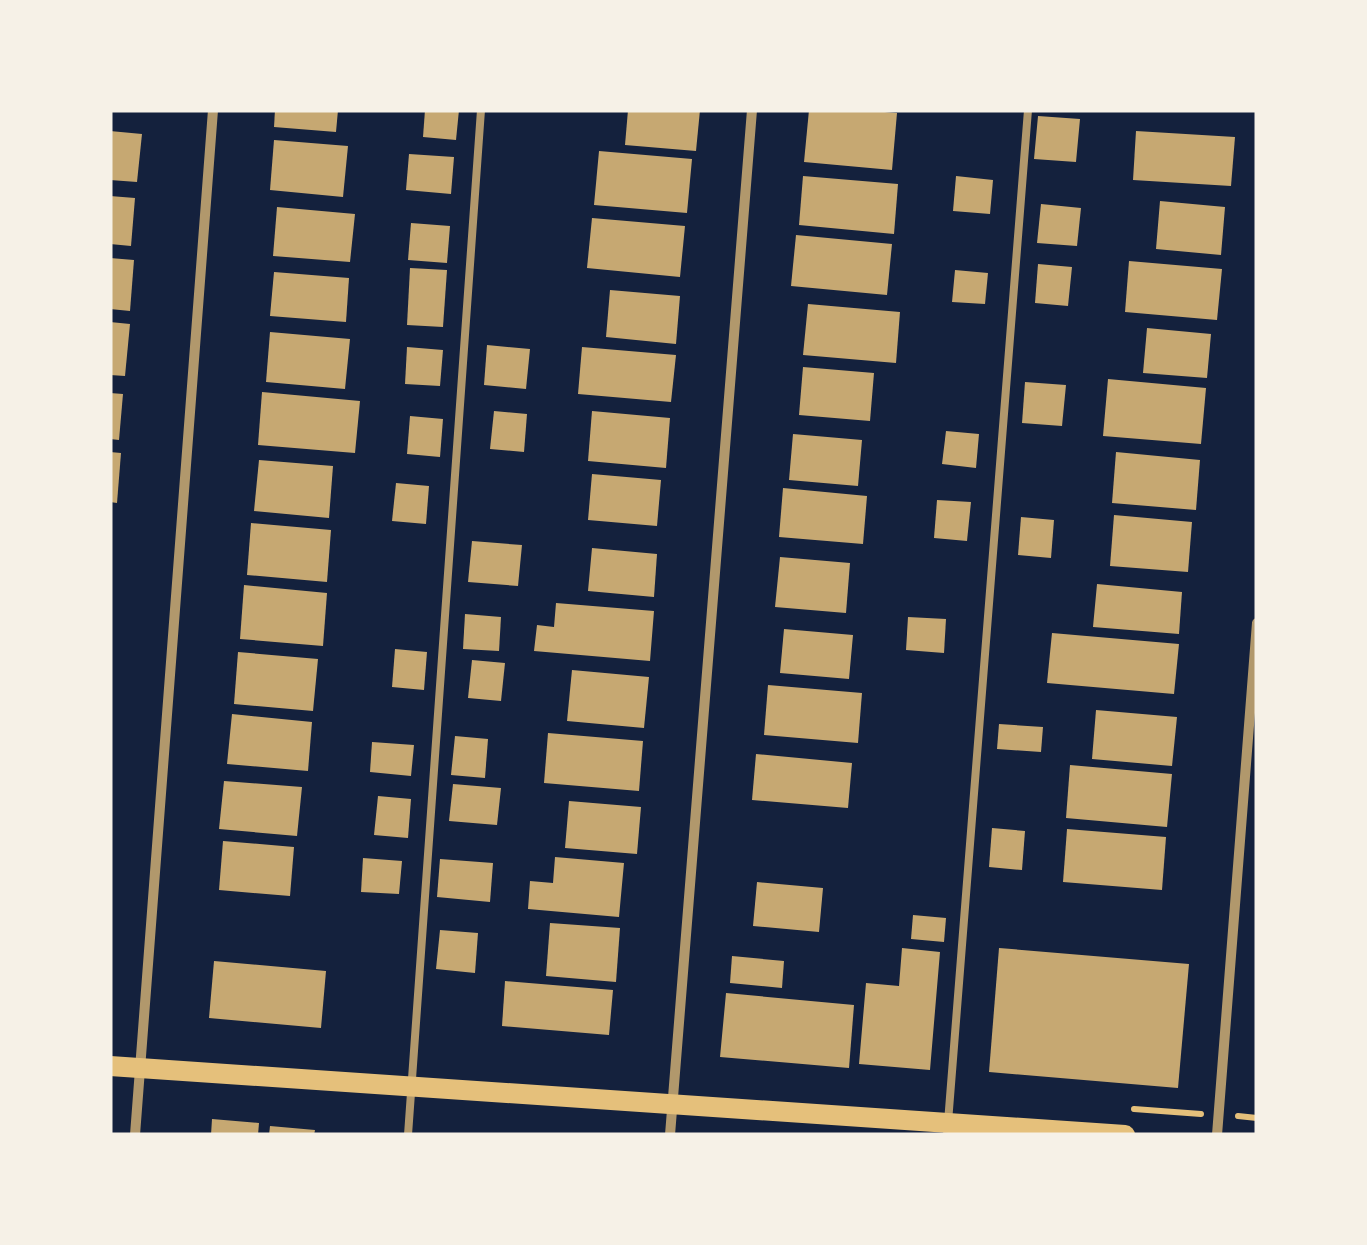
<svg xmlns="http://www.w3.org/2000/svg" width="1367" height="1245" viewBox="0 0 1367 1245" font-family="'Asap Condensed',sans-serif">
  <rect width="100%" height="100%" fill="#14213d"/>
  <g fill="#c6a872">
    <path d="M275,110H338L336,132L274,127Z"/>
    <path d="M425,110H459L456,140L423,137Z"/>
    <path d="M628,110H700L696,151L625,145Z"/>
    <path d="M809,110H860L897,113L892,170L804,162Z"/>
    <path d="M1038,116L1080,119L1076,162L1034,159Z"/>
    <path d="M110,131L142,134L137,182L110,180Z"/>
    <path d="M1136,131L1235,137L1231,186L1133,180Z"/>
    <path d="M274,140L348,146L343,197L270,190Z"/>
    <path d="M599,151L692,159L687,213L594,205Z"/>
    <path d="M409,154L454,157L451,194L406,190Z"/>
    <path d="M803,176L898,184L894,234L799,225Z"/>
    <path d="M956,176L993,180L990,214L953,211Z"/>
    <path d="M110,196L135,198L131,246L110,244Z"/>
    <path d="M1160,201L1225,207L1221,255L1156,249Z"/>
    <path d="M1041,204L1081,208L1077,246L1037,243Z"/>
    <path d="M277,207L355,214L350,262L273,256Z"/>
    <path d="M592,218L685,226L680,277L587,268Z"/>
    <path d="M411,223L450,226L447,263L408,260Z"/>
    <path d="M796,235L892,244L887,295L791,286Z"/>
    <path d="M110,258L134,260L130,311L110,309Z"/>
    <path d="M1129,261L1222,269L1217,320L1125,312Z"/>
    <path d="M1038,264L1072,267L1068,306L1035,303Z"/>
    <path d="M410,268L447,270L443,327L407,325Z"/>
    <path d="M955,270L988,273L985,304L952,302Z"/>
    <path d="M274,272L349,278L346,322L270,316Z"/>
    <path d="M610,290L680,296L676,344L606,337Z"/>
    <path d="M808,304L900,312L896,363L803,355Z"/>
    <path d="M110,322L130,324L125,376L110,375Z"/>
    <path d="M1147,328L1211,334L1207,378L1143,373Z"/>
    <path d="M270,332L350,339L345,389L266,382Z"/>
    <path d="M487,345L530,349L526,389L484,385Z"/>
    <path d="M407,347L443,350L440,386L405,384Z"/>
    <path d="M582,347L676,355L671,402L578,394Z"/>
    <path d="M803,367L874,373L870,421L799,415Z"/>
    <path d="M1108,379L1206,388L1201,444L1103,436Z"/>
    <path d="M1025,382L1066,385L1062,426L1022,423Z"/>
    <path d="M262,392L360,401L355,453L258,445Z"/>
    <path d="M110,393L123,394L119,440L110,439Z"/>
    <path d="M494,411L527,414L524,452L490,449Z"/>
    <path d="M592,411L670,418L666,468L588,461Z"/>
    <path d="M410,416L443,419L440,457L407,454Z"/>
    <path d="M946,431L979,434L976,468L942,464Z"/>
    <path d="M793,434L862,440L858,486L789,480Z"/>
    <path d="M110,452L121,453L117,503L110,502Z"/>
    <path d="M1116,452L1200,460L1196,510L1112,503Z"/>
    <path d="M259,460L333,466L329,518L254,511Z"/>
    <path d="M592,474L661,480L657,526L588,520Z"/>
    <path d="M396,483L429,486L426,524L392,521Z"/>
    <path d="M783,488L867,496L863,544L779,537Z"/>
    <path d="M937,500L971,502L967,541L934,538Z"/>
    <path d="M1114,515L1192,522L1188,572L1110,566Z"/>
    <path d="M1021,517L1054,520L1051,558L1018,555Z"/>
    <path d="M251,523L331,530L327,582L247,575Z"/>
    <path d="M472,541L522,545L518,586L468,582Z"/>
    <path d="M592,548L657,554L654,597L588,591Z"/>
    <path d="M780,557L850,563L846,613L775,607Z"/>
    <path d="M1097,584L1182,592L1179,634L1093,627Z"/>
    <path d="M244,585L327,593L323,646L240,639Z"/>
    <path d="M556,603L654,611L650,661L534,651L537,625L554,627Z"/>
    <path d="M465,614L501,617L499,651L463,649Z"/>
    <path d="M908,617L946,619L944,653L906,650Z"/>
    <path d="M784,629L853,635L849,679L780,673Z"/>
    <path d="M1052,633L1179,644L1174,694L1047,683Z"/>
    <path d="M395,649L427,652L424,690L392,687Z"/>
    <path d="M238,652L318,659L313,711L234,704Z"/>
    <path d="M472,660L505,663L501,701L468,698Z"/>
    <path d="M572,670L649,677L644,728L567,721Z"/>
    <path d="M768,685L862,693L858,743L764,735Z"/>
    <path d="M1096,710L1177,717L1172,766L1092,759Z"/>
    <path d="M232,714L312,722L308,771L227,764Z"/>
    <path d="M999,724L1043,727L1041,752L997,749Z"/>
    <path d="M548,733L643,741L639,791L544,783Z"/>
    <path d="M455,736L488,739L485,778L451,775Z"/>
    <path d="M372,742L414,745L411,776L370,772Z"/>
    <path d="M756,754L852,763L848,808L752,800Z"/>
    <path d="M1070,765L1172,774L1167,827L1066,818Z"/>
    <path d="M224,781L302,787L297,836L219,829Z"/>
    <path d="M453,784L501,788L497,825L449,821Z"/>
    <path d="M378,796L411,799L408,838L374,835Z"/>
    <path d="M569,801L641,807L637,854L565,848Z"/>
    <path d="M992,828L1025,831L1022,870L989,867Z"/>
    <path d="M1067,829L1166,837L1162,890L1063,882Z"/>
    <path d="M223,841L294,847L290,896L219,890Z"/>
    <path d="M555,857L624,863L619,917L528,909L530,881L553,883Z"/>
    <path d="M363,858L402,861L399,894L361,892Z"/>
    <path d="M440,859L493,863L490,902L437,897Z"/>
    <path d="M757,882L823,888L819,932L753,926Z"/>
    <path d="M913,915L946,918L944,942L911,939Z"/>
    <path d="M550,923L620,928L616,982L546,976Z"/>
    <path d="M440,930L478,933L475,973L436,969Z"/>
    <path d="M902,948L940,952L930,1070L859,1064L866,983L899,986Z"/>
    <path d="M999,948L1189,964L1178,1088L989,1072Z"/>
    <path d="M732,956L784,961L782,988L730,983Z"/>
    <path d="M214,961L326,971L321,1028L209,1018Z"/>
    <path d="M505,981L613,990L609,1035L502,1026Z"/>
    <path d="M726,993L854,1005L849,1068L720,1057Z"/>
    <path d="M212,1119L259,1123L258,1135H211Z"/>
    <path d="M270,1126L315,1130L314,1135H269Z"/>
  </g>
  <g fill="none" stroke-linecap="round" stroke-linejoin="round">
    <g stroke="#e5c07b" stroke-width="6">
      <path d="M1134,1109L1201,1114"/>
      <path d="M1238,1116L1257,1118"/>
    </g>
    <g stroke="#b1986c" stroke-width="8">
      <path d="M408,1135L481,110"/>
      <path d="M947,1135L1028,110"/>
    </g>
    <g stroke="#b1986c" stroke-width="10">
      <path d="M135,1135L213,110"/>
      <path d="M670,1135L752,110"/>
      <path d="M1217,1135L1257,623"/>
    </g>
    <path stroke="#e5c07b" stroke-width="20" d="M110,1066L1125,1135"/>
  </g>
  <rect width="1367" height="1245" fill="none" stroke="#f6f1e7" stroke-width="225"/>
</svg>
